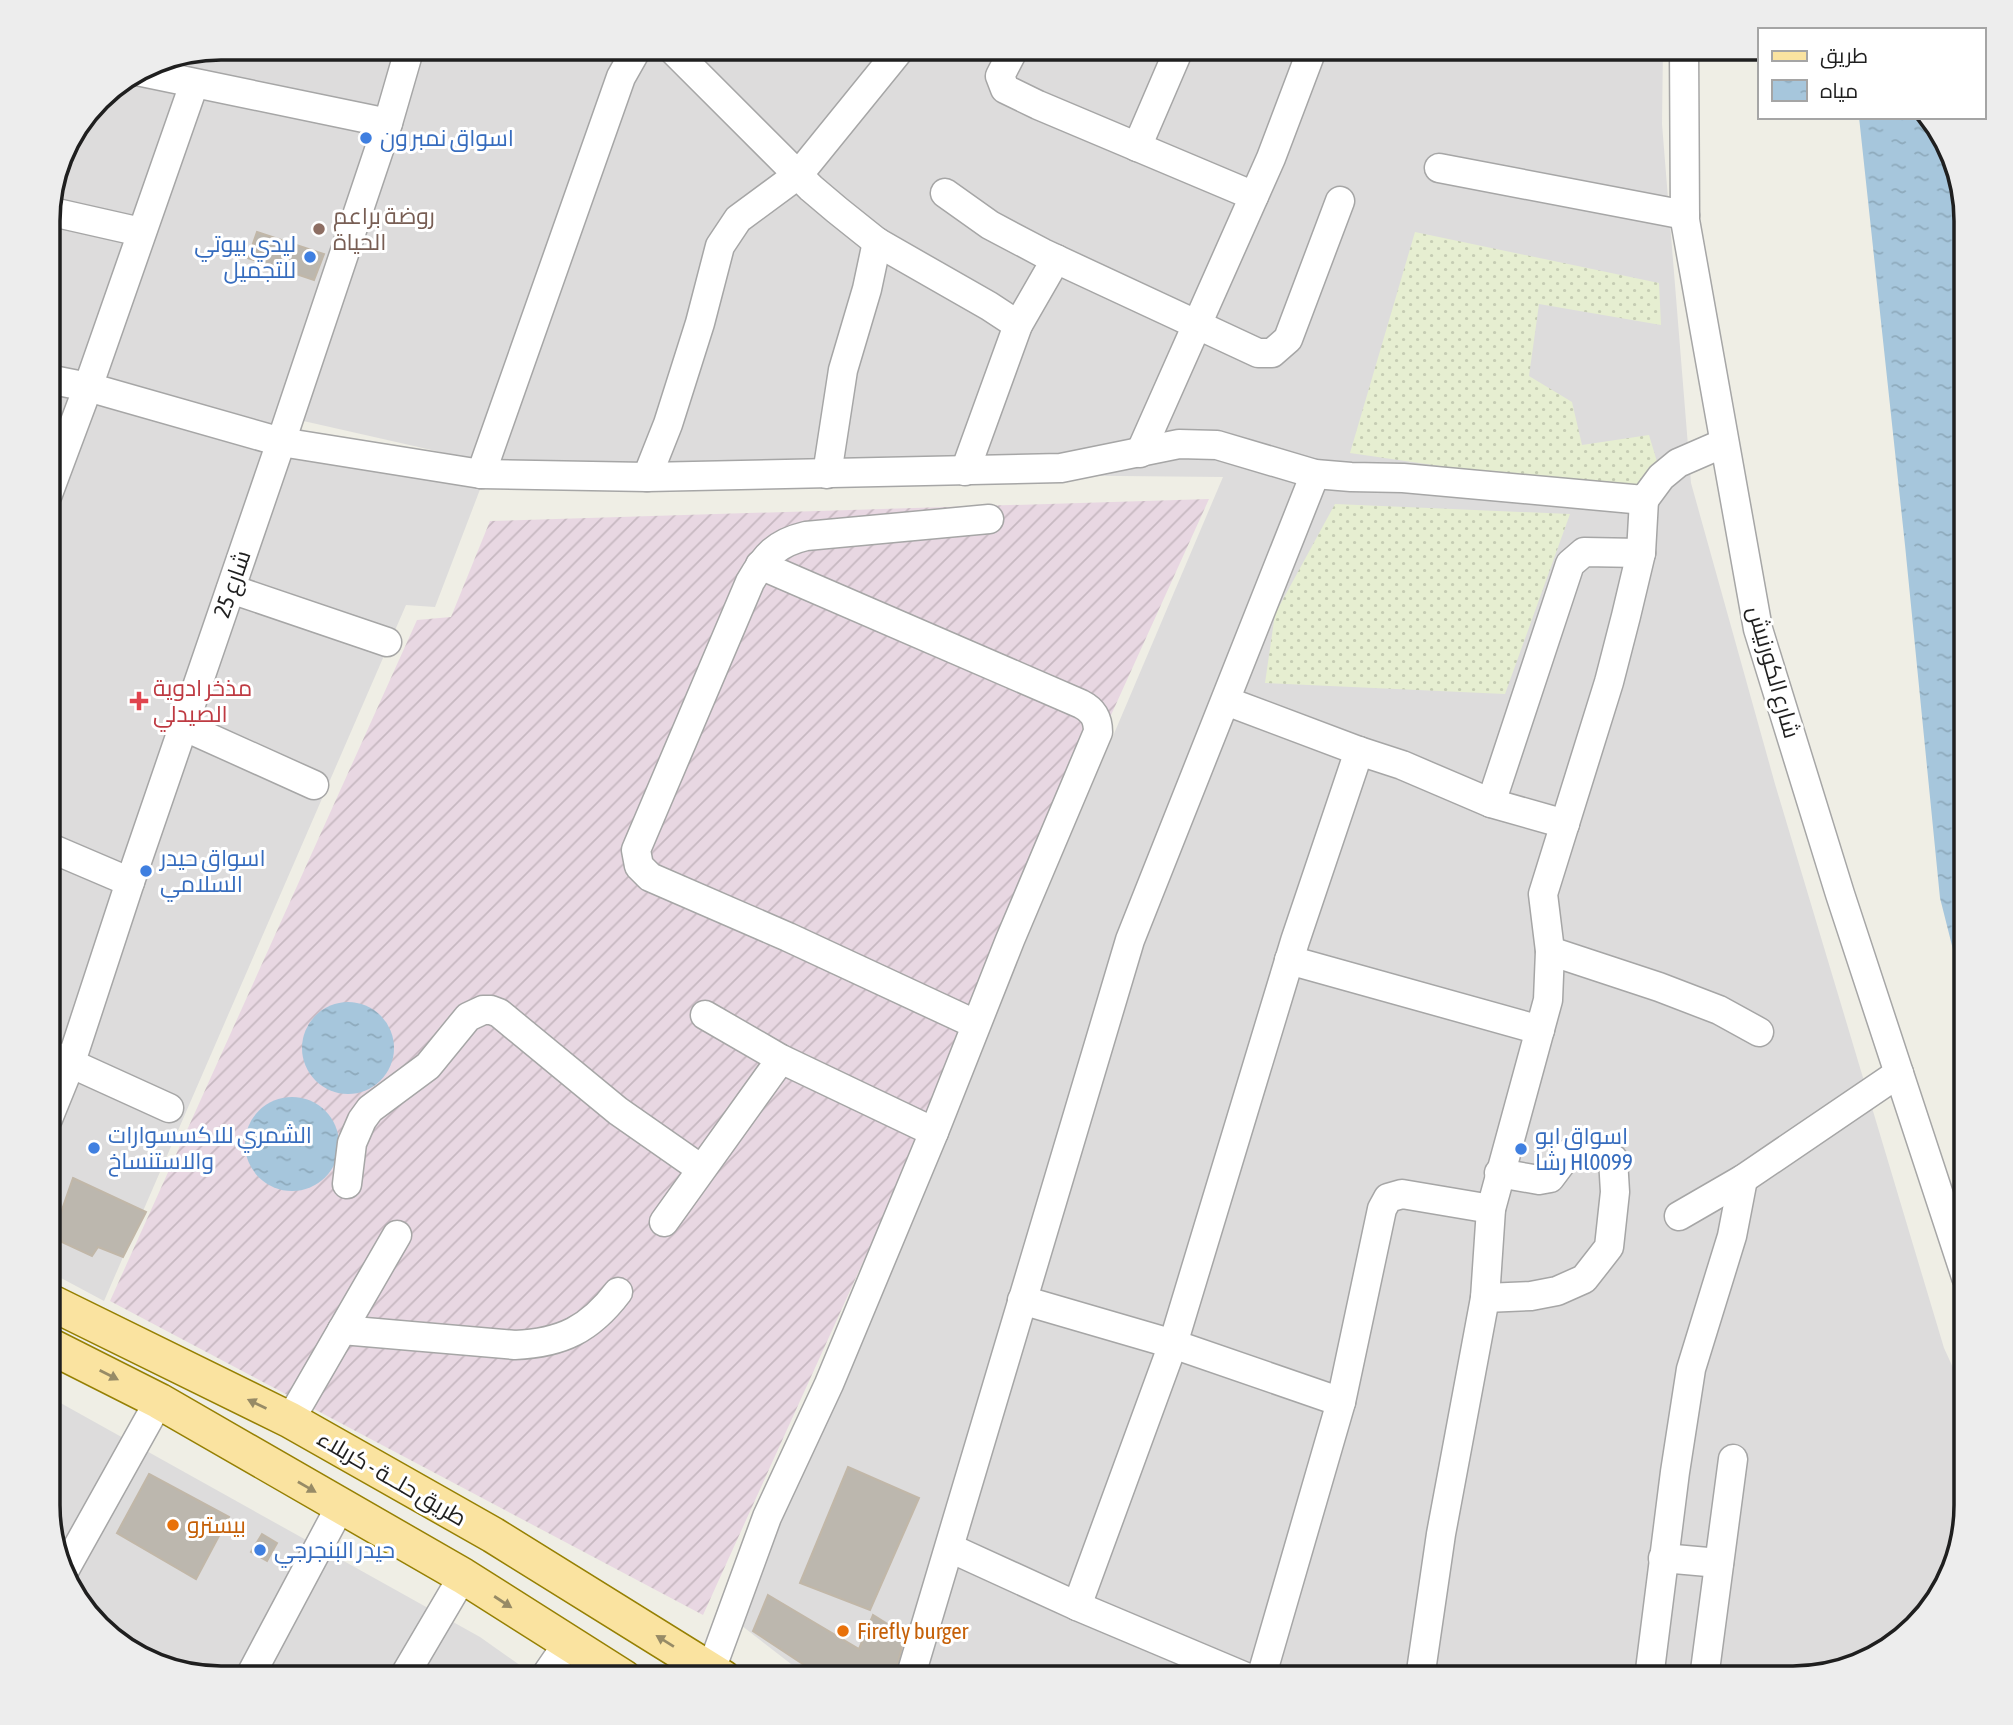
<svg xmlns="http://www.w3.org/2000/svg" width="2013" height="1725" viewBox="0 0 2013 1725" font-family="'Asap Condensed',Cairo,sans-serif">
  <defs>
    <pattern id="industrial-furrows" width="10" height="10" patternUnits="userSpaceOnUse" patternTransform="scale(1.75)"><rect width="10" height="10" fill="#e8d7e2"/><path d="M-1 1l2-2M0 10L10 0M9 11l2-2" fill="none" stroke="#c7b8c1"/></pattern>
    <pattern id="farmland-dots" width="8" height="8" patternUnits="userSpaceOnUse" patternTransform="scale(1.75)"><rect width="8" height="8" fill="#e6eed1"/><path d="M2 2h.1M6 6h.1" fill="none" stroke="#c5ccb3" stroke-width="1.8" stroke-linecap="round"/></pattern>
    <pattern id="water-ripples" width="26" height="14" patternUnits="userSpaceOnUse" patternTransform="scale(1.75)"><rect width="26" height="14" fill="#a6c6dc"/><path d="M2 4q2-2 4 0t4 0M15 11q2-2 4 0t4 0" fill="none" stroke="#8eaabc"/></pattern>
  </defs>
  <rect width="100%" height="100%" fill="#efeee5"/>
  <g fill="#dddcdc">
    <path d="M220,47H403L268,447L484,479L435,607L406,605L104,1301L48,1271V208L65,143L106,90L154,60Z"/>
    <path d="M424,47H1663L1662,124L1691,483L1775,784L1944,1348L1966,1396V1505L1953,1571L1923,1619L1859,1664L1793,1678H809L737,1622L1223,477L520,470L299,420Z"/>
    <path d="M48,1396L480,1637L538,1678H220L154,1665L106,1635L65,1581L48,1516Z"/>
  </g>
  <path fill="url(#industrial-furrows)" d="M1209,499L703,1615L110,1301L417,620L451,617L490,521Z"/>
  <g fill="url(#farmland-dots)">
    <path d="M1415,232L1659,283L1661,325L1539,304L1529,376L1572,402L1582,445L1649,435L1658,465L1634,494L1350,453Z"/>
    <path d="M1335,504L1570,514L1505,694L1265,683L1275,614Z"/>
  </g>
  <g fill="url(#water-ripples)">
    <path d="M1859,117H1926L1952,154L1966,220V1001L1940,898L1905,545Z"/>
    <circle cx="348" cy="1048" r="46"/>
    <circle cx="292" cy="1144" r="47"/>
  </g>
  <g fill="#bcb7ae" stroke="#c1b7a8" stroke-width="2">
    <path d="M257,232L324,254L314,280L248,258Z"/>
    <path d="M73,1178L146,1212L123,1257L98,1247L92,1256L62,1242L58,1221Z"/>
    <path d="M848,1467L919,1498L870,1610L800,1583Z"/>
    <path d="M149,1474L229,1517L196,1579L117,1533Z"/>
    <path d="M262,1534L277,1543L267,1561L251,1552Z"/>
    <path d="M768,1595L859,1649L873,1615L905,1635L894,1678H824L753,1631Z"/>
  </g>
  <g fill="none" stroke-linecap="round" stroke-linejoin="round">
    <defs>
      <g id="minor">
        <path d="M670,47L811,188L837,210L877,242L989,306L1018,325"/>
        <path d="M1015,47L1000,76L1005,89L1038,105L1254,196"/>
        <path d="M1684,47L1685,220L1758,629L1840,894L1966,1277"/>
        <path d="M137,71L388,123"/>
        <path d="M1137,147L1180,47"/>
        <path d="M1439,168L1685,215"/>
        <path d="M945,193L990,225L1043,253L1258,353H1272L1288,339L1340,201"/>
        <path d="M48,211L141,232"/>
        <path d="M48,379L88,387L281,442L481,474L647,477L1061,468L1179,444L1217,445L1315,474L1351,477L1403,478L1644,500L1661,477L1678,463L1724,443"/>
        <path d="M1140,453L1271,158L1313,47"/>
        <path d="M965,471L1018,325L1056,259"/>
        <path d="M481,474L621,77L638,47"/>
        <path d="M827,474L843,370L867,289L877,242"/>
        <path d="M647,477L668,424L700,323L720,246L738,219L799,174L902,47"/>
        <path d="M48,494L88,387L194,84"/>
        <path d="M231,589L387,642"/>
        <path d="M1226,701L1359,751L1402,765L1491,803L1565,824"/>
        <path d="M183,726L314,785"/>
        <path d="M1491,803L1570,564L1584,552L1641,553"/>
        <path d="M48,847L130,882"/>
        <path d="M1550,951L1659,987L1719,1010L1759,1032"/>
        <path d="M1289,960L1540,1030"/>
        <path d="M705,1015L781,1059L934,1132"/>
        <path d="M975,1024L788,937L650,877L639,866L636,850L750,582C765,556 776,543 806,536L989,519"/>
        <path d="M48,1053L169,1108"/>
        <path d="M48,1119L70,1065L130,882L281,442L388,123L410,47"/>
        <path d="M347,1184L352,1143L362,1120L370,1109L428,1066L468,1017L483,1010H491L499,1013L618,1111L701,1169"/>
        <path d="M1679,1216L1743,1179L1899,1073"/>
        <path d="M664,1222L781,1059"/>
        <path d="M1485,1298L1531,1296L1557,1291L1584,1279L1609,1247L1615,1192L1613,1159C1599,1151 1583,1153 1568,1154L1550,1178L1539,1180L1499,1173"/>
        <path d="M1022,1300L1173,1344L1341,1402"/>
        <path d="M342,1330L515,1345C562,1343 590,1329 618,1292"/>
        <path d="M290,1420L397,1235"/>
        <path d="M950,1548L1077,1606L1248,1678"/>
        <path d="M1663,1558L1719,1563"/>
        <path d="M63,1573L159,1401"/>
        <path d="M1077,1606L1173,1344L1295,941L1359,751"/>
        <path d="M711,1670L767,1517L829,1384L934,1132L1010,940L1098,732C1098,718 1093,710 1081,704L760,565"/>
        <path d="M249,1678L340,1507"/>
        <path d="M403,1678L463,1576"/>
        <path d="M544,1678L568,1643"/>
        <path d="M910,1678L1130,940L1315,474"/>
        <path d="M1261,1678L1341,1402L1382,1209L1388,1198L1402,1194L1491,1209"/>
        <path d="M1420,1678L1441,1534L1485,1298L1491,1209L1548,1000L1550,951L1543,894L1609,682L1626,616L1641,553L1644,500"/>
        <path d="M1649,1678L1675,1472L1691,1369L1732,1236L1743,1179"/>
        <path d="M1704,1678L1733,1459"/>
      </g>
      <g id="major">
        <path d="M48,1301L290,1420L493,1535L723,1678"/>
        <path d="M48,1345L159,1401L463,1576L624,1678"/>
      </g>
    </defs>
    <use href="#minor" stroke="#a6a6a6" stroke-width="31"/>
    <use href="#major" stroke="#968003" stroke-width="38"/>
    <use href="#minor" stroke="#fff" stroke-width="28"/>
    <use href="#major" stroke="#fae3a0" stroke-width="35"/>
  </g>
  <defs><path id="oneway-solid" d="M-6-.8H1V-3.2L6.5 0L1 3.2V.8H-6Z" transform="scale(1.75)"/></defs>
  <g fill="#978b66">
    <use href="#oneway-solid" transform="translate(109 1375) rotate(27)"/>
    <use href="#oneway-solid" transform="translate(257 1404) rotate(-154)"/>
    <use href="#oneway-solid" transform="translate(307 1487) rotate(30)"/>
    <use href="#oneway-solid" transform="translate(503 1602) rotate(33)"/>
    <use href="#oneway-solid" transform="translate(665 1641) rotate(-148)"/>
  </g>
  <g fill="#3f7fe0" stroke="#fff" stroke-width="2.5">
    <circle cx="366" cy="138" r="7"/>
    <circle cx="310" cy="257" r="7"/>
    <circle cx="146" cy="871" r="7"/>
    <circle cx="94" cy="1148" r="7"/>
    <circle cx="1521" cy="1149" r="7"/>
    <circle cx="260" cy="1550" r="7"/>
  </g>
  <circle fill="#8d6e63" stroke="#fff" stroke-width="2.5" cx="319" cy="229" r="7"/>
  <path fill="#e0444e" stroke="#fff" stroke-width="2.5" d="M135.5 690.5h7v7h7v7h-7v7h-7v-7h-7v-7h7z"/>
  <g fill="#e8710a" stroke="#fff" stroke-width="2.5">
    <circle cx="173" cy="1525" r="7"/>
    <circle cx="843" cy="1631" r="7"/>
  </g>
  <g text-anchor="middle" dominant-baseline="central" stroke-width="6" stroke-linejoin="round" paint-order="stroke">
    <g font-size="23" fill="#366cbe" stroke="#fff" text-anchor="start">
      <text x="380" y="138">اسواق نمبر ون</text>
      <text x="296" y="244" text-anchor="end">ليدي بيوتي<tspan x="296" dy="26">للتجميل</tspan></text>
      <text x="160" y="858">اسواق حيدر<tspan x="160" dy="26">السلامي</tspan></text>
      <text x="108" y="1135">الشمري للاكسسوارات<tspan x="108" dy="26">والاستنساخ</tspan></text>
      <text x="1535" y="1136">اسواق ابو<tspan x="1535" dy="26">رشا Hl0099</tspan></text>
      <text x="274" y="1550">حيدر البنجرجي</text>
    </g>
    <g font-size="23" fill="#785e54" stroke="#fff" text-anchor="start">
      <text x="333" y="216">روضة براعم<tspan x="333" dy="26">الحياة</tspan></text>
    </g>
    <g font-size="23" fill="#1f1f1f" stroke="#fff">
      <text transform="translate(232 584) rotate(-71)">شارع 25</text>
      <text transform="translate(1774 672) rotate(74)">شارع الكورنيش</text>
      <text transform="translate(392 1478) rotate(30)">طريق حلــة - كربلاء</text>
    </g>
    <g font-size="23" fill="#be3a42" stroke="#fff" text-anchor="start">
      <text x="153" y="688">مذخر ادوية<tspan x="153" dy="26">الصيدلي</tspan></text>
    </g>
    <g font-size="23" fill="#c56008" stroke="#fff" text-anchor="start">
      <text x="187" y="1525">بيسترو</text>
      <text x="857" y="1631">Firefly burger</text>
    </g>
  </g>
  <path d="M0 0H2013V1725H0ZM221 60H1793A161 161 0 0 1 1954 221V1505A161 161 0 0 1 1793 1666H221A161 161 0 0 1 60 1505V221A161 161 0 0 1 221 60Z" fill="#ededed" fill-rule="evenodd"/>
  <path fill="none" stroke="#1f1f1f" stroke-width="3.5" d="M221 60H1793A161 161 0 0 1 1954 221V1505A161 161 0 0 1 1793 1666H221A161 161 0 0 1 60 1505V221A161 161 0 0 1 221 60Z"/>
  <rect x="1758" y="28" width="228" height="91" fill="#ffffff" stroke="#a5a5a5" stroke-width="2"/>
  <rect x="1772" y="51" width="35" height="10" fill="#fae3a0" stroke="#a5a5a5" stroke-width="2"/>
  <text x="1820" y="63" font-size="21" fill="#1f1f1f">طريق</text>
  <rect x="1772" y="80" width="35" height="21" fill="url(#water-ripples)" stroke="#a5a5a5" stroke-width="2"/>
  <text x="1820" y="98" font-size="21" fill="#1f1f1f">مياه</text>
</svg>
